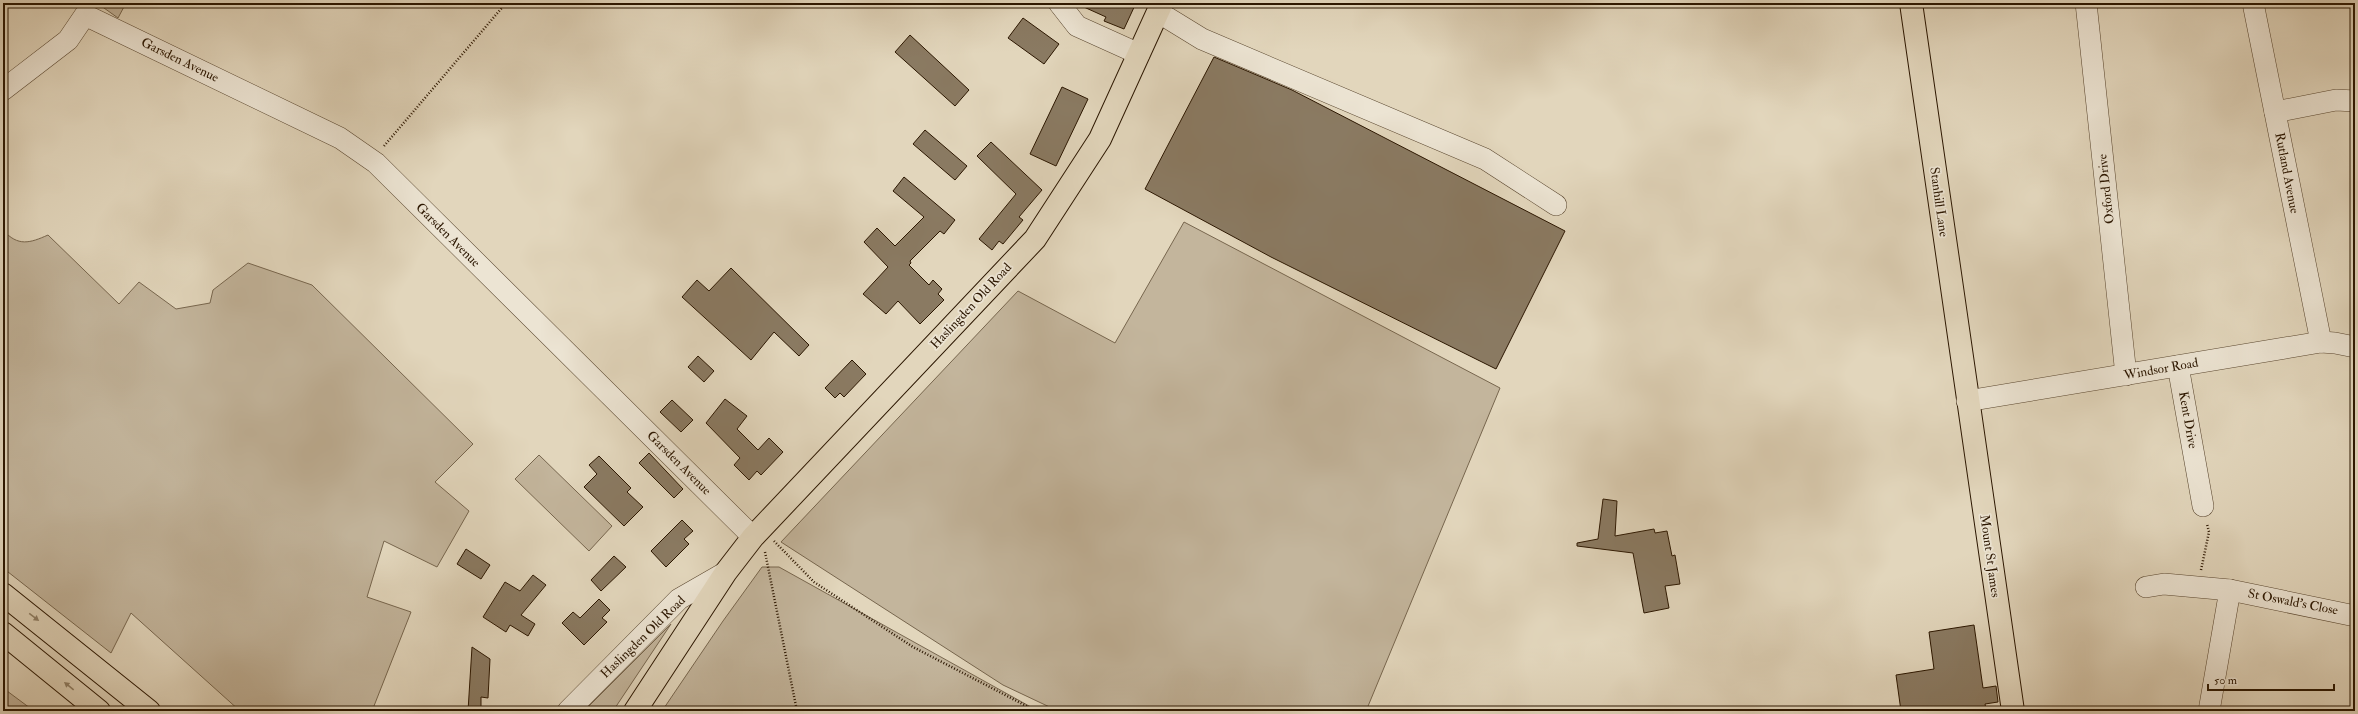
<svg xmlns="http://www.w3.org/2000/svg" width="2358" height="714" viewBox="0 0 2358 714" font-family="'IM FELL Double Pica',serif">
  <rect width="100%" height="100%" fill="#e2d6bc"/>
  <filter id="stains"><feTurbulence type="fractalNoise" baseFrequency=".005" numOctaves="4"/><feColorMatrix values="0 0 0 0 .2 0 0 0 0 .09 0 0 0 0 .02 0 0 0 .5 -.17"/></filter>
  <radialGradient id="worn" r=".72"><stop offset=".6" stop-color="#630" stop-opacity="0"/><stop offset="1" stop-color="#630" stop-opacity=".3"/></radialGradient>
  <g fill="#c3b59c" stroke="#77664e">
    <path d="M97,3H126L118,18Z"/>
    <path d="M1184,222L1500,388L1366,711H1058L1003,685L781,542L1018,291L1115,343Z"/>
    <path d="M3,230C18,247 30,243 48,235L119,304L139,282L176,309L210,303L213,290L248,263L312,285L473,444L435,482L469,511L437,567L384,541L367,597L411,612L372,711H240L131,613L111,653L3,568Z"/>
    <path d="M539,455L612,526L589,551L515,479Z"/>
    <path d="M762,567H779L1038,711H662L723,621Z"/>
    <path d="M671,624L613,711H584Z"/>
    <path d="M3,688L34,711H3Z"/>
  </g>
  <g fill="#8a7a62" stroke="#2b1600">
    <path d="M1075,3H1136L1124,29L1104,21L1106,17Z"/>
    <path d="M1023,18L1059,44L1044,64L1008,38Z"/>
    <path d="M910,35L969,90L955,106L895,52Z"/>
    <path d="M1214,57L1292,90L1565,231L1496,369L1271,257L1145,189Z"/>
    <path d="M1062,87L1088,99L1056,166L1030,154Z"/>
    <path d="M925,130L967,166L955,180L913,144Z"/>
    <path d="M991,142L1042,190L1019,217L1023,220L1003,244L999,241L992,250L979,239L1016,194L977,156Z"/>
    <path d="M904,177L955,220L944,234L940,231L910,261L911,263L909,265L929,285L933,280L942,289L938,294L944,300L920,324L898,301L886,314L863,294L888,267L864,242L877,228L895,246L924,217L893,191Z"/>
    <path d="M731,268L809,345L799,356L774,332L751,360L682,297L697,280L709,291Z"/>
    <path d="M698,356L714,371L704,382L688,367Z"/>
    <path d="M852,360L866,374L844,397L840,393L835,398L825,388Z"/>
    <path d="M725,399L747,416L737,429L758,450L769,438L783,452L761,475L757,471L749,480L734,465L740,458L706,423Z"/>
    <path d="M672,400L693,420L681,432L660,412Z"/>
    <path d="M649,453L683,489L674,498L639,463Z"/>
    <path d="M599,456L631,488L627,492L643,507L624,526L584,487L597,474L589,465Z"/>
    <path d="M1603,499L1617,501L1615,536L1654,529L1655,533L1667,531L1672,556L1675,555L1680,584L1665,586L1669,608L1644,613L1633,553L1577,546V543L1598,539Z"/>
    <path d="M682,520L693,531L684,539L689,544L666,567L651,551Z"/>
    <path d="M466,549L490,565L481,579L457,564Z"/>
    <path d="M614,556L626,567L601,591L591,580Z"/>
    <path d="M533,575L546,585L521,615L535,624L528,636L510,625L506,632L483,617L505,582L520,591Z"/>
    <path d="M599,599L610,610L602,618L607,622L584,645L562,623L573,612L580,618Z"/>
    <path d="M1974,625L1983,688L1996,686L1998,702L1985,704L1986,709L1970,711H1901L1896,675L1934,669L1929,632Z"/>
    <path d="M472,647L490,659L488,698L481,697V711H468Z"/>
  </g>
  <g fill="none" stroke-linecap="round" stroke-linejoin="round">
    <defs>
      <g id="minor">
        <path d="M1059,3L1077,26L1139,54"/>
        <path d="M2086,3L2126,375"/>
        <path d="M2253,3L2321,342"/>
        <path d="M1158,12L1202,39L1485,159L1556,205"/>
        <path d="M3,90L68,40L85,15L340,138L376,163L753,537"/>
        <path d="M2275,112L2336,100L2355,101"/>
        <path d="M2178,366L2203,506"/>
        <path d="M1967,401L2321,342L2335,343L2355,347"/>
        <path d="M2146,587L2164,584L2230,590L2355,616"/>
        <path d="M568,711L679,599L726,572"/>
        <path d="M2209,711L2230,590"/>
      </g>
      <g id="major">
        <path d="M1911,3L2013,711"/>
        <path d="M635,711L726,572L753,537L1035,239L1100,139L1162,3"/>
      </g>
      <g id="highway">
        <path d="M3,594L149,711"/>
        <path d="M3,633L99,711"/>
      </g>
    </defs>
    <use href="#minor" stroke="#59462f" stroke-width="22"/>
    <use href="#major" stroke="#2b1600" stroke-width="24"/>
    <use href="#highway" stroke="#2b1600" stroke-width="24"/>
    <g stroke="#2b1600" stroke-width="2.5" stroke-dasharray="1 2" stroke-linecap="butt">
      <path d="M63,3L69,6"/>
      <path d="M384,146L506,3"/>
      <path d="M774,541L814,582L913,647L1036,711"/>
      <path d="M765,552L797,711"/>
      <path d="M2201,570L2209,532L2207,524"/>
    </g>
    <use href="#minor" stroke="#ece4d3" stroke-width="21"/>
    <use href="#major" stroke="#e2d6bc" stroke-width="22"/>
    <use href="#highway" stroke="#e2d6bc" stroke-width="22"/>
  </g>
  <defs><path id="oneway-solid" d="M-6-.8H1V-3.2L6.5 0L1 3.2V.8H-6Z"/></defs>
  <g fill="#908067">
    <use href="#oneway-solid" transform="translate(34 617) rotate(37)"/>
    <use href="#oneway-solid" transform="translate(69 686) rotate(-141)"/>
  </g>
  <g text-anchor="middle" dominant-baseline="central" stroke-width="3.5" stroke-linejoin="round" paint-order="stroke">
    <g font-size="13" fill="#2b1600" stroke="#ece4d3">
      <text transform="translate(180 60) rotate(26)">Garsden Avenue</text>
      <text transform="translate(2287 173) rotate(79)">Rutland Avenue</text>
      <text transform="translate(2106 189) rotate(-96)">Oxford Drive</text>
      <text transform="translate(1939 202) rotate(82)">Stanhill Lane</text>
      <text transform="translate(448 235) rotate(45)">Garsden Avenue</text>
      <text transform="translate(971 306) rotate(-47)">Haslingden Old Road</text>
      <text transform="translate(2161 369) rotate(-10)">Windsor Road</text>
      <text transform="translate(2188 420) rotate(80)">Kent Drive</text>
      <text transform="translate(679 463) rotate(45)">Garsden Avenue</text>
      <text transform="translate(1990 556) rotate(82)">Mount St James</text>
      <text transform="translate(2293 602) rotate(11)">St Oswald's Close</text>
      <text transform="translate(643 637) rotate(-44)">Haslingden Old Road</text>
    </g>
  </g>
  <rect width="2358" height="714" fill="none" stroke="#e2d6bc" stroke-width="16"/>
  <rect x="4" y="4" width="2350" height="706" fill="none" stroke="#2b1600" stroke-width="2"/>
  <rect x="8" y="8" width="2342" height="698" fill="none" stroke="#2b1600"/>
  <path d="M2208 684v6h126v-6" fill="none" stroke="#2b1600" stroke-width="2"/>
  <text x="2214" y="684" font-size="12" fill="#2b1600" stroke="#ece4d3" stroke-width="3" paint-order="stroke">50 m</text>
  <rect width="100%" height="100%" filter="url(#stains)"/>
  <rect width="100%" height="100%" fill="url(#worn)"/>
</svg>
